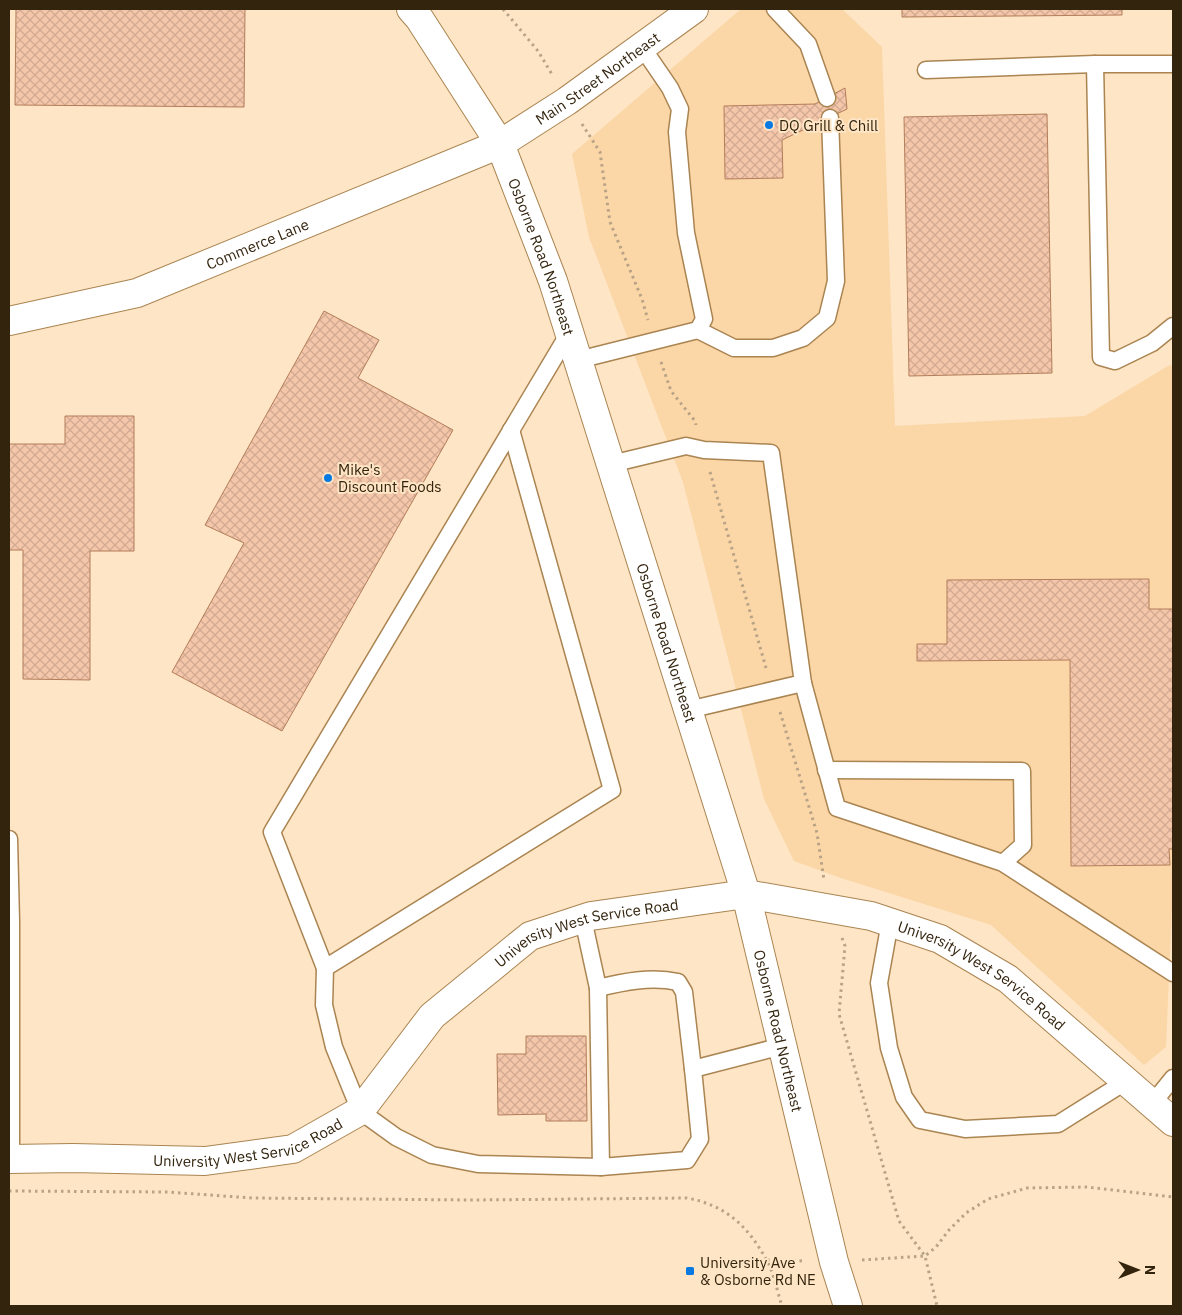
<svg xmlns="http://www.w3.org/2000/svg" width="1182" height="1315" viewBox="0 0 1182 1315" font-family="'IBM Plex Sans',sans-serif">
  <defs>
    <pattern id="building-cross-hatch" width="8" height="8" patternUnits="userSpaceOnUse" patternTransform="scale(1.25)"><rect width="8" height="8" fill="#f4c6aa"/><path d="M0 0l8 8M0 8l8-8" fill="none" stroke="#d2aa91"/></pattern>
  </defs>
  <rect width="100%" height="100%" fill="#fee5c5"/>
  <path fill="#fbd6a7" d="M741,9H842L882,47L895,426L1085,416L1168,366L1173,365V904L1172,906L1166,1047L1144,1065L991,925L841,878L794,861L764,799L683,482L589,237L572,154Z"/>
  <g fill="url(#building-cross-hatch)" stroke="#b37d5a">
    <path d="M16,9H245L244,107L15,105Z"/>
    <path d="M902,9H1122V15L902,17Z"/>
    <path d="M845,88L847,109L782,140L783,178L725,179L724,106L815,104Z"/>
    <path d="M1047,114L1052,373L909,376L904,117Z"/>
    <path d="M324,311L379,340L358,378L453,430L282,731L172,672L244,543L205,525Z"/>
    <path d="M65,416H134V551H90V680L23,679V550H9V444H65Z"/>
    <path d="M1149,579V609H1173V849H1169L1170,865L1071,866L1070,660L917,661V644H947V580Z"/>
    <path d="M526,1036H586L587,1121H546V1114L498,1115L497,1054H526Z"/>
  </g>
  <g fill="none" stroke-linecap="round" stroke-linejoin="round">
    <defs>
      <g id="lane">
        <path d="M775,9L808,44L827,98"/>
        <path d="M1095,64L1101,357L1115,361L1152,343L1173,326"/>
        <path d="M926,70L1095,64H1173"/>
        <path d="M698,330L734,348H773L803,338L827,318L836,281L830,118"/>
        <path d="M578,360L698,330L704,319L686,233L677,132L680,109L670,88L642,47"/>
        <path d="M511,430L612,790L325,968L324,1005L334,1047L360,1111L396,1137L432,1155L478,1164L601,1167"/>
        <path d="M611,464L686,446L704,450L771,453L803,683L837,808L1003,863L1173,973"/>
        <path d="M688,710L803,683"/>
        <path d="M826,770L1022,771L1023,845L1003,863"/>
        <path d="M9,839L11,922V1159"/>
        <path d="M583,919L598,988L601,1167L687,1160L700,1139L693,1069L782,1046"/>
        <path d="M890,922L879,983L889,1048L904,1097L920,1120L965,1129L1058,1124L1125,1082"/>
        <path d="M325,968L272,832L569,333"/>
        <path d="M598,988C623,982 651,976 678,982L684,992L693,1069"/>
        <path d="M1152,1104L1173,1078"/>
      </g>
      <g id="secondary">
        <path id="s1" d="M411,9L419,18L500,144L553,281L746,894L834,1262L848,1306"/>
        <path id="s2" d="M9,321L137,293L500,144L567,101L694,9"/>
        <path id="s3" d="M9,1159L73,1158L205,1161L293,1149L360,1111L432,1016L530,936L591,916L746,894L871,916L940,939L1008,979L1173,1122"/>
      </g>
    </defs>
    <use href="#lane" stroke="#aa8451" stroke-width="19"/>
    <use href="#secondary" stroke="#aa8451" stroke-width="30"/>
    <g stroke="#b9a386" stroke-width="3" stroke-dasharray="2.5 4" stroke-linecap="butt">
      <path d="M503,9L538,51L553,76"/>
      <path d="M582,124L600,152L610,222L642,299L648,320"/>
      <path d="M661,362L671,391L695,421L696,425"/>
      <path d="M710,472L766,668"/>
      <path d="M780,712L817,833L824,880"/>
      <path d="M842,938L845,946L839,1014L899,1221L925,1256L937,1306"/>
      <path d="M9,1191L167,1192L252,1198L472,1200L687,1198C725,1205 747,1225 766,1259C774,1273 777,1291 782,1306"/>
      <path d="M767,1260L806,1261"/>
      <path d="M862,1260L925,1256L936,1247L949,1230L966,1213L988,1199L1027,1188L1086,1187L1173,1197"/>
    </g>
    <use href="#lane" stroke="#fff" stroke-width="16"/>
    <use href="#secondary" stroke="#fff" stroke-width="28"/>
  </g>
  <g fill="#0779e0" stroke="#fee5c5" stroke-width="2">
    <circle cx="769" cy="125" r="5"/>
    <circle cx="328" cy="478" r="5"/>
    <rect x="685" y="1266" width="10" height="10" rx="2.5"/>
  </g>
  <g text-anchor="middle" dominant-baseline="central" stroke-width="4" stroke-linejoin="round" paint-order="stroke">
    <g font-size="15" fill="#33240e" stroke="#fee5c5">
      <text stroke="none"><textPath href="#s2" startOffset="641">Main Street Northeast</textPath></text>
      <text stroke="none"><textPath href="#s2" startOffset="261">Commerce Lane</textPath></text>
      <text stroke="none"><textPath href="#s1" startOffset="282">Osborne Road Northeast</textPath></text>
      <text stroke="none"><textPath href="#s1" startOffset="688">Osborne Road Northeast</textPath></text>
      <text stroke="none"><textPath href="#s3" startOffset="662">University West Service Road</textPath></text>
      <text stroke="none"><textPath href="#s3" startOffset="1082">University West Service Road</textPath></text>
      <text stroke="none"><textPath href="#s1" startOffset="1092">Osborne Road Northeast</textPath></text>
      <text stroke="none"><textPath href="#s3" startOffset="242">University West Service Road</textPath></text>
    </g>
    <g font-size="15" fill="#33240e" stroke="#fee5c5" text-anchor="start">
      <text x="779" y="125">DQ Grill &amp; Chill</text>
      <text x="338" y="469">Mike's<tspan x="338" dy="17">Discount Foods</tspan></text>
      <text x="700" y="1262">University Ave<tspan x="700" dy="17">&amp; Osborne Rd NE</tspan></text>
    </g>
  </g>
  <rect width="1182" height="1315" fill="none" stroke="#33240e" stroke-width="20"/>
  <g transform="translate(1137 1270) rotate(90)" stroke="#fee5c5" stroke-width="4" paint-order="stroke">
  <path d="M0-4L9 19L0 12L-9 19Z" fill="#33240e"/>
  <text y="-8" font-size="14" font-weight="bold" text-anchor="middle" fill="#33240e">N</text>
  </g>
</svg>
